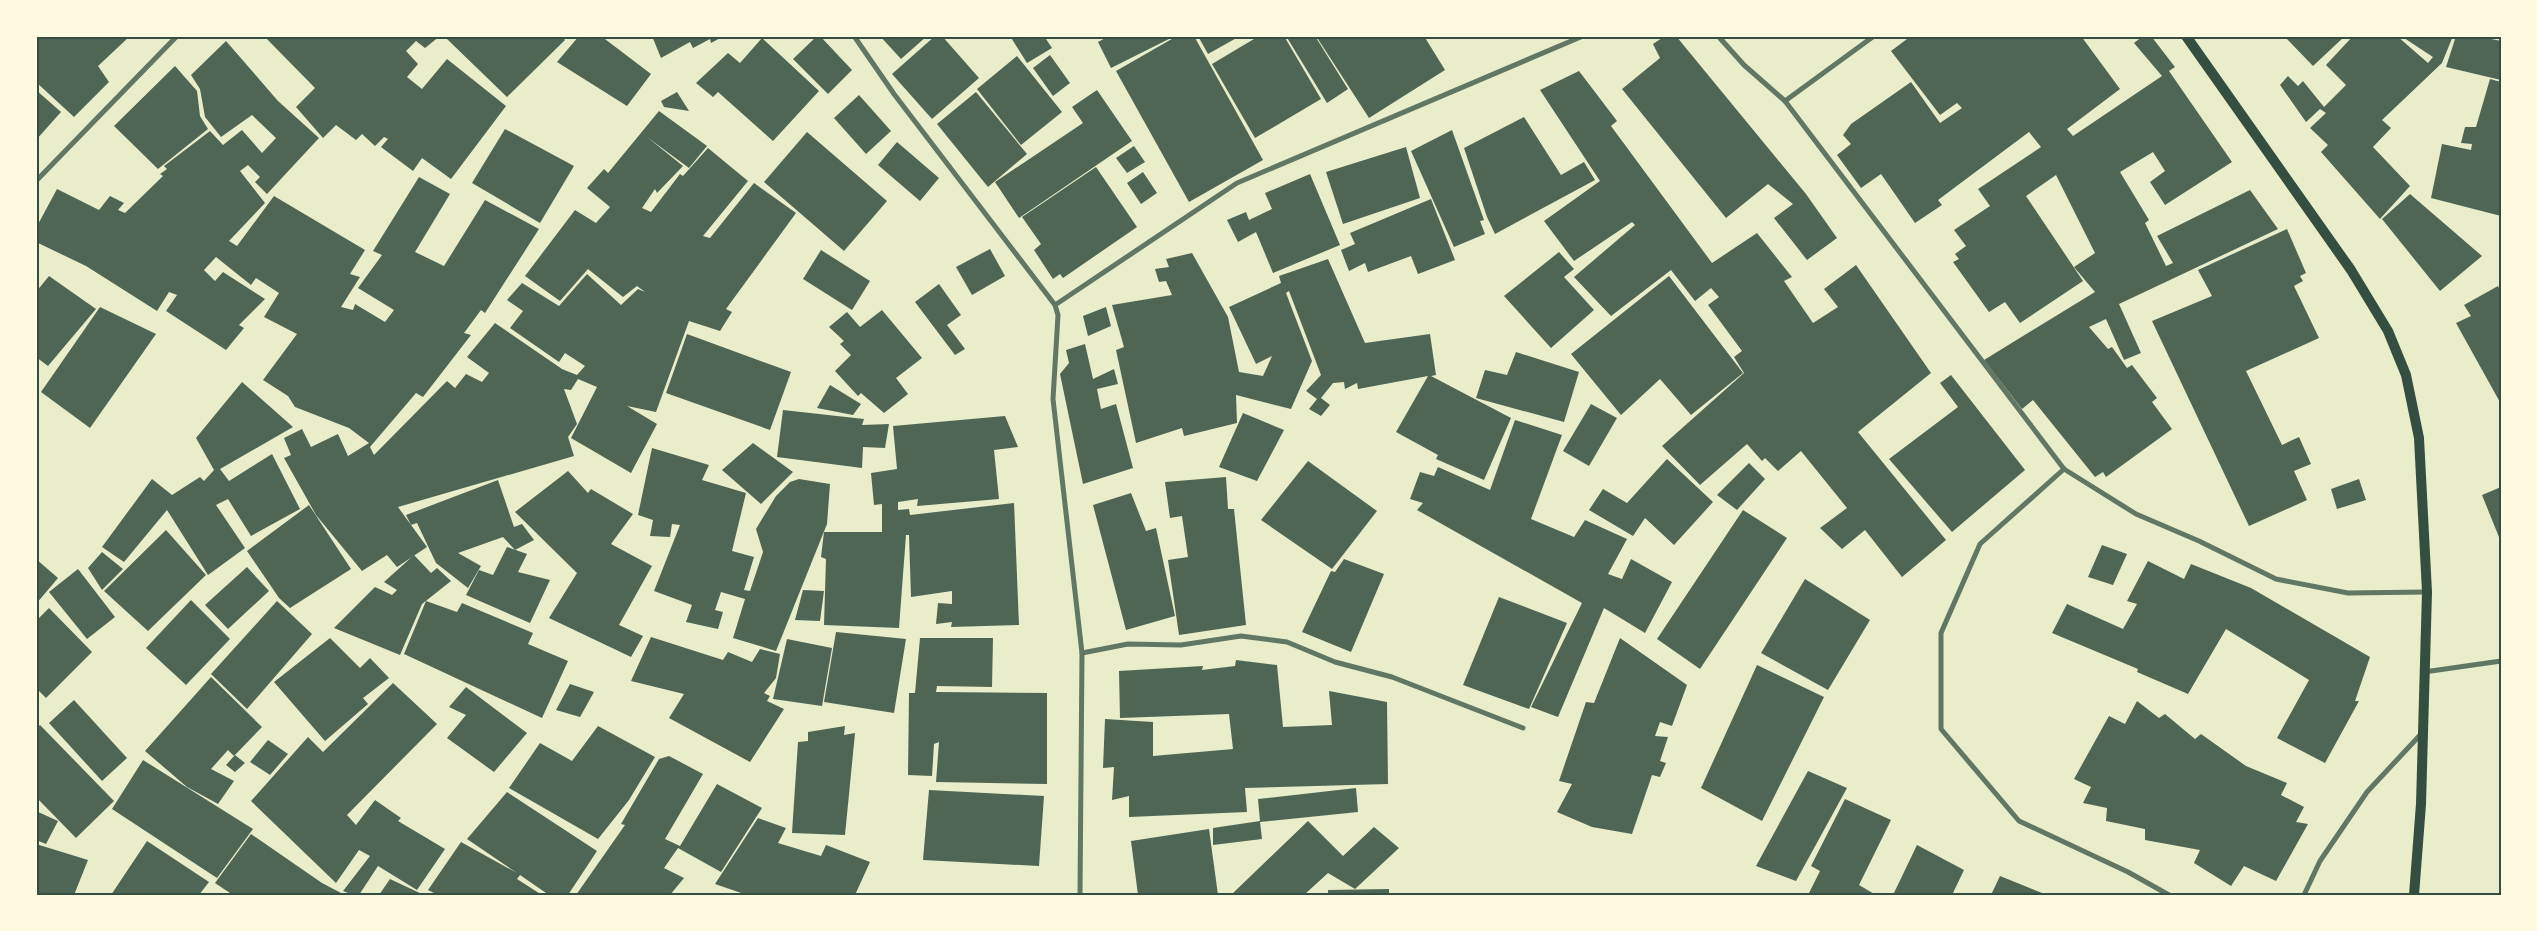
<svg xmlns="http://www.w3.org/2000/svg" width="2537" height="931" viewBox="0 0 2537 931" font-family="'Space Grotesk',sans-serif">
  <rect width="100%" height="100%" fill="#e9edc9"/>
  <g fill="#4f6655">
    <path d="M36,36H130L98,66L109,82L74,117L36,82Z"/>
    <path d="M264,36H440L425,48L416,41L406,51L418,64L407,77L422,89L447,59L506,106L451,179L422,158L413,171L381,147L388,139L384,137L375,146L362,134L356,140L336,125L323,138L296,107L315,88Z"/>
    <path d="M451,36H562L565,40L507,97L447,39Z"/>
    <path d="M579,36H601L651,74L627,106L557,62Z"/>
    <path d="M652,36H724L711,43L710,39L693,48L690,42L661,58Z"/>
    <path d="M817,36H820L852,70L828,94L793,59Z"/>
    <path d="M880,36H927L901,59Z"/>
    <path d="M935,36H942L979,78L932,119L892,74Z"/>
    <path d="M1010,36H1044L1052,48L1027,63Z"/>
    <path d="M1109,36H1175L1111,68L1098,42Z"/>
    <path d="M1177,36H1194L1263,160L1189,202L1116,71Z"/>
    <path d="M1198,36H1240L1208,54Z"/>
    <path d="M1259,36H1284L1321,99L1255,138L1212,64Z"/>
    <path d="M1286,36H1315L1348,89L1327,103Z"/>
    <path d="M1316,36H1424L1445,70L1369,118Z"/>
    <path d="M1665,36H1676L1806,194L1837,238L1807,260L1774,218L1793,204L1768,184L1726,218L1622,89L1660,58L1653,44Z"/>
    <path d="M1911,36H2081L2120,89L2067,129L2073,136L2162,76L2134,43L2143,36H2151L2175,67L2169,71L2232,162L2165,205L2150,182L2165,171L2153,152L2120,172L2149,220L2145,223L2166,266L2173,263L2157,236L2250,190L2278,229L2119,304L2141,353L2124,360L2106,319L2089,327L2108,349L2112,347L2127,368L2132,365L2157,398L2152,402L2172,429L2106,477L2103,472L2095,477L2033,400L2022,409L1984,360L2095,292L2074,267L2095,253L2056,175L2026,196L2083,281L2020,323L2005,302L1989,312L1953,262L1959,259L1955,254L1966,246L1954,230L1990,206L1978,189L2041,147L2029,132L1938,200L1942,205L1915,223L1881,174L1861,188L1837,155L1851,144L1843,135L1851,124L1911,82L1940,123L1962,108L1957,103L1940,115L1891,51Z"/>
    <path d="M2284,36H2345L2313,66Z"/>
    <path d="M2353,36H2397L2428,63L2433,57L2401,36H2453L2442,63L2382,120L2391,128L2373,147L2410,186L2380,219L2321,152L2328,145L2310,128L2326,113L2320,109L2306,122L2280,85L2288,76L2298,86L2303,81L2324,107L2346,85L2326,65Z"/>
    <path d="M2456,36H2477L2501,41V80L2446,67Z"/>
    <path d="M762,38L819,91L773,141L718,92L713,97L696,83L728,53L740,63Z"/>
    <path d="M226,41L278,101L319,138L267,194L255,182L260,177L248,165L240,171L265,203L229,241L237,246L274,196L365,250L350,274L360,277L341,307L353,310L355,304L385,322L394,310L358,288L382,255L373,251L419,177L450,194L415,252L444,266L485,200L539,229L485,313L481,310L464,333L471,335L423,397L416,393L370,447L374,455L447,381L455,388L466,374L482,382L489,373L467,357L495,323L562,369L577,375L585,366L565,353L559,362L510,328L523,311L507,300L522,283L559,306L587,274L621,305L638,289L645,292L637,286L623,297L588,269L560,301L525,276L575,210L596,223L610,207L587,188L604,169L608,173L659,111L707,146L689,168L647,137L683,166L657,193L655,189L642,208L651,212L680,174L683,176L708,148L748,181L703,236L710,238L754,183L796,213L726,309L732,312L720,331L689,321L656,412L627,406L657,424L631,473L571,438L597,387L578,379L571,390L564,389L577,424L568,437L574,456L398,507L427,547L397,567L387,555L362,571L316,515L284,458L291,455L284,438L302,429L311,447L338,434L348,456L369,443L349,428L295,407L288,396L263,380L297,334L264,317L279,293L256,278L251,285L216,257L204,270L215,281L223,272L265,299L239,325L244,328L226,350L166,311L177,295L169,292L157,311L86,266L36,242V228L57,189L99,210L110,196L124,203L118,210L125,213L163,176L160,174L167,169L164,166L210,131L223,145L242,130L262,153L276,138L252,115L221,137L205,117L200,89L191,75Z"/>
    <path d="M1050,55L1070,83L1053,96L1033,68Z"/>
    <path d="M1017,56L1062,112L1021,145L977,89Z"/>
    <path d="M175,66L197,91L200,116L208,129L158,169L114,126Z"/>
    <path d="M1579,71L1617,121L1611,126L1712,263L1757,233L1792,277L1784,281L1813,323L1838,307L1824,289L1856,265L1931,373L1858,432L1946,540L1902,577L1865,530L1842,549L1820,528L1847,508L1801,451L1778,471L1765,458L1762,461L1747,444L1700,485L1662,446L1744,373L1734,357L1742,351L1708,305L1719,297L1711,288L1695,301L1671,270L1611,316L1574,277L1635,225L1632,222L1574,261L1544,221L1600,181L1540,90Z"/>
    <path d="M2490,79L2501,82V216L2431,198L2442,144L2471,150L2472,144L2461,143L2465,127H2476Z"/>
    <path d="M36,90L61,112L36,140Z"/>
    <path d="M1097,90L1132,141L1019,218L995,182L1083,123L1072,107Z"/>
    <path d="M677,92L689,111L664,107L661,101Z"/>
    <path d="M976,92L1027,154L988,187L937,124Z"/>
    <path d="M859,95L891,131L866,154L834,118Z"/>
    <path d="M1524,117L1561,175L1584,162L1595,180L1495,234L1487,217L1464,148Z"/>
    <path d="M505,129L574,166L540,223L472,183Z"/>
    <path d="M1452,130L1484,220L1480,221L1485,234L1454,247L1411,151Z"/>
    <path d="M807,132L887,201L844,251L764,182Z"/>
    <path d="M897,142L939,178L920,201L878,165Z"/>
    <path d="M1134,146L1145,162L1127,173L1116,158Z"/>
    <path d="M1406,147L1420,198L1343,224L1326,172Z"/>
    <path d="M1096,167L1137,227L1063,278L1060,274L1053,279L1034,250L1041,244L1022,217Z"/>
    <path d="M1143,172L1157,193L1141,204L1127,183Z"/>
    <path d="M1310,174L1340,245L1273,273L1256,232L1238,242L1227,220L1246,212L1249,220L1272,209L1265,193Z"/>
    <path d="M2410,194L2482,256L2440,291L2382,219Z"/>
    <path d="M1431,199L1455,260L1418,274L1411,256L1368,272L1365,263L1349,271L1341,250L1355,244L1350,233Z"/>
    <path d="M2287,229L2306,273L2300,276L2303,281L2294,286L2319,338L2246,371L2282,445L2299,437L2311,464L2294,471L2307,500L2249,526L2152,321L2212,296L2198,270Z"/>
    <path d="M990,249L1005,276L972,295L956,267Z"/>
    <path d="M821,250L870,281L852,310L803,279Z"/>
    <path d="M1559,252L1574,269L1564,277L1594,310L1551,348L1504,296Z"/>
    <path d="M1192,253L1228,317L1239,372L1263,376L1272,356L1256,364L1229,307L1281,283L1279,276L1328,259L1365,343L1430,334L1436,375L1431,376L1511,418L1484,480L1436,459L1438,455L1396,432L1428,376L1358,389L1357,383L1345,389L1344,382L1333,383L1321,398L1330,405L1321,416L1309,409L1317,399L1306,391L1321,375L1289,291L1286,293L1312,361L1291,409L1236,395L1237,423L1184,436L1182,428L1136,443L1116,350L1124,347L1112,305L1172,295L1166,281L1159,282L1155,269L1169,267L1166,259Z"/>
    <path d="M49,276L96,309L48,366L36,357V292Z"/>
    <path d="M1669,276L1743,373L1691,415L1660,379L1621,415L1571,354Z"/>
    <path d="M939,284L961,315L947,325L965,349L955,355L915,302Z"/>
    <path d="M2498,286L2501,292V404L2456,323L2471,316L2464,305Z"/>
    <path d="M100,307L156,334L90,428L41,392Z"/>
    <path d="M1106,307L1111,326L1088,336L1083,316Z"/>
    <path d="M882,310L922,358L896,378L908,394L884,413L861,393L858,396L835,371L851,355L840,344L844,341L829,327L847,312L860,327Z"/>
    <path d="M687,334L791,372L770,430L666,393Z"/>
    <path d="M1085,344L1093,379L1114,369L1118,384L1097,389L1101,409L1116,404L1133,468L1083,484L1060,374L1069,363L1066,350Z"/>
    <path d="M1516,352L1579,372L1564,422L1476,398L1485,370L1507,375Z"/>
    <path d="M1951,375L2025,470L1952,532L1889,459L1958,407L1940,383Z"/>
    <path d="M242,382L293,427L220,469L229,481L272,454L300,509L251,536L228,499L216,505L245,548L208,575L167,510L124,562L102,547L152,479L172,495L200,477L204,481L214,470L196,438Z"/>
    <path d="M830,385L861,404L853,415L817,408Z"/>
    <path d="M1591,404L1617,418L1589,466L1563,451Z"/>
    <path d="M783,410L864,419L862,425L889,424L885,448L863,447L862,468L777,457Z"/>
    <path d="M1243,413L1284,430L1257,481L1219,467Z"/>
    <path d="M1005,416L1018,447L994,450L999,499L917,506L918,499L898,502V510L909,509L910,515L1014,503L1019,625L951,627L952,622L936,624L938,603L952,604V591L911,597L909,535H906L899,628L824,625L826,559L821,557L824,532H882V504L874,505L871,473L897,469L893,426Z"/>
    <path d="M1515,420L1562,435L1531,519L1574,537L1585,520L1627,539L1608,574L1622,579L1631,559L1672,582L1645,633L1604,608L1558,717L1531,707L1582,603L1417,510L1423,503L1410,499L1420,472L1434,476L1438,467L1490,490Z"/>
    <path d="M753,443L793,472L761,504L722,470Z"/>
    <path d="M652,448L709,465L702,480L746,493L732,551L754,557L744,590L750,591L763,552L756,529L776,496L790,482L799,479L830,484L827,524L776,651L733,638L745,599L721,592L715,610L723,612L718,629L686,622L692,605L654,591L680,525L672,524L670,537L650,536L653,520L638,515Z"/>
    <path d="M1667,459L1713,502L1674,545L1645,518L1633,536L1589,510L1603,489L1627,503Z"/>
    <path d="M1308,461L1377,511L1332,569L1261,520Z"/>
    <path d="M1749,463L1765,479L1737,510L1717,495Z"/>
    <path d="M568,471L588,493L591,489L633,514L611,544L652,566L619,625L643,636L631,657L549,618L577,573L515,512Z"/>
    <path d="M1226,477L1228,509H1234L1246,625L1179,635L1168,560L1188,557L1182,516L1170,518L1165,482Z"/>
    <path d="M2359,479L2366,500L2337,509L2331,489Z"/>
    <path d="M498,480L514,527L522,524L534,540L515,550L503,537L458,553L481,566L468,588L436,563L417,523L411,525L406,515Z"/>
    <path d="M2501,487V542L2482,495Z"/>
    <path d="M1131,493L1146,531L1156,528L1175,616L1126,630L1093,505Z"/>
    <path d="M309,505L351,569L290,608L279,598L247,551Z"/>
    <path d="M1743,510L1787,538L1700,669L1657,639Z"/>
    <path d="M166,530L206,575L148,631L104,591Z"/>
    <path d="M2102,545L2127,554L2113,585L2088,577Z"/>
    <path d="M507,547L527,554L518,572L550,580L530,623L466,595L479,570L493,575Z"/>
    <path d="M102,552L123,569L102,590L88,568Z"/>
    <path d="M414,555L431,573L437,568L451,581L422,604L400,655L334,628L375,587L392,595L397,590L384,582Z"/>
    <path d="M36,559L58,578L36,604Z"/>
    <path d="M1344,559L1384,574L1351,652L1302,632L1331,571L1335,572Z"/>
    <path d="M2148,561L2184,579L2191,564L2251,588L2370,657L2355,701H2359L2325,763L2277,738L2309,680L2226,629L2188,694L2137,672L2138,669L2052,633L2067,604L2123,629L2137,604L2127,601Z"/>
    <path d="M247,567L269,591L228,629L205,605Z"/>
    <path d="M78,569L115,617L87,639L49,592Z"/>
    <path d="M1805,579L1870,620L1828,690L1761,653Z"/>
    <path d="M803,590L824,591L820,621L795,620Z"/>
    <path d="M1499,597L1567,623L1529,709L1463,685Z"/>
    <path d="M191,600L230,639L186,685L146,648Z"/>
    <path d="M277,601L312,634L247,709L211,674Z"/>
    <path d="M426,601L457,612L462,603L533,633L528,644L568,661L542,718L404,654Z"/>
    <path d="M49,608L92,652L46,698L36,688V621Z"/>
    <path d="M836,632L906,639L894,713L824,702Z"/>
    <path d="M651,637L723,660L728,652L752,662L760,649L780,654L776,678L764,693L770,696L767,701L784,709L750,762L669,718L684,694L631,681Z"/>
    <path d="M330,638L360,668L370,658L389,678L363,698L368,704L325,741L274,682Z"/>
    <path d="M920,638H993L992,687L937,686L936,692L1047,693V784L936,782L939,742L934,744L932,776L908,775L909,693H915Z"/>
    <path d="M1620,638L1687,685L1672,726L1660,722L1655,736L1668,737L1660,761L1666,763L1660,777L1652,775L1632,834L1592,827L1557,812L1572,784L1559,781L1586,702L1594,703Z"/>
    <path d="M787,639L832,648L822,706L773,699Z"/>
    <path d="M1236,660L1277,665L1283,727L1332,725L1329,691L1387,702L1388,784L1245,788L1247,812L1129,817V796L1112,800L1114,767L1103,768L1105,719L1153,722V756L1233,749L1229,714L1120,718L1119,671L1203,666L1202,670L1235,666Z"/>
    <path d="M1757,665L1824,697L1762,821L1701,788Z"/>
    <path d="M211,677L262,727L234,756L228,750L211,769L234,781L218,804L187,787L145,751Z"/>
    <path d="M393,683L437,724L347,815L356,825L375,800L401,818L398,821L445,849L417,890L378,866L359,895H353L343,891L370,856L359,850L336,883L251,801L308,737L323,752Z"/>
    <path d="M570,684L594,692L580,717L556,710Z"/>
    <path d="M466,687L527,733L494,772L447,738L466,715L449,707Z"/>
    <path d="M74,700L127,758L102,781L49,723Z"/>
    <path d="M2137,701L2159,718L2165,714L2195,739L2201,734L2246,766L2287,783L2281,795L2304,807L2296,822L2308,824L2276,881L2244,866L2231,886L2194,863L2200,850L2145,840V829L2106,821L2107,808L2083,803L2091,787L2074,779L2109,716L2125,724Z"/>
    <path d="M40,725L114,801L76,838L36,797V729Z"/>
    <path d="M598,726L655,757L629,800L598,839L509,788L540,743L572,761Z"/>
    <path d="M845,726L844,735L855,733L845,835L792,833L798,742L808,741V732Z"/>
    <path d="M268,740L288,754L270,775L250,762Z"/>
    <path d="M235,755L245,763L235,772L226,765Z"/>
    <path d="M669,756L703,774L665,839L680,846L717,784L762,808L721,872L678,848L664,868L684,878L670,895H576L625,825L621,824L659,759Z"/>
    <path d="M143,760L253,829L217,878L112,809Z"/>
    <path d="M1808,771L1847,788L1796,881L1756,866Z"/>
    <path d="M1356,788L1358,812L1260,822L1262,839L1213,845V828L1260,821L1258,799Z"/>
    <path d="M929,790L1044,796L1039,866L923,860Z"/>
    <path d="M507,792L597,851L568,895H549L520,875L517,879L542,895H438L428,890L461,842L517,873L467,839Z"/>
    <path d="M1845,799L1891,820L1859,885L1876,895H1808L1820,871L1811,866Z"/>
    <path d="M36,811L58,821L46,844L36,840Z"/>
    <path d="M758,818L786,828L778,843L821,856L826,845L870,862L855,895H747L715,884Z"/>
    <path d="M1308,821L1343,856L1374,827L1399,848L1355,889L1328,873L1304,895H1231Z"/>
    <path d="M1209,829L1218,895H1138L1131,841Z"/>
    <path d="M251,834L322,883L345,895H233L215,883Z"/>
    <path d="M147,841L209,882L199,895H111Z"/>
    <path d="M36,844L88,860L74,895H36Z"/>
    <path d="M1917,845L1964,870L1952,895H1893Z"/>
    <path d="M2000,876L2047,895H1991Z"/>
    <path d="M390,879L424,895H379Z"/>
    <path d="M1389,889V895H1328V890Z"/>
  </g>
  <g fill="none" stroke-linecap="round" stroke-linejoin="round">
    <g stroke="#617663" stroke-width="5">
      <path d="M854,36L894,94L1055,305L1058,315L1053,399L1082,653L1080,895"/>
      <path d="M1718,36L1744,65L1785,101L2064,469L2136,514L2199,541L2276,579L2348,593L2427,592"/>
      <path d="M1785,101L1874,36"/>
      <path d="M36,181L177,36"/>
      <path d="M1055,305L1237,183L1583,36"/>
      <path d="M2064,469L1980,544L1941,633V729L2019,821L2128,872L2169,895"/>
      <path d="M1082,653L1128,644L1181,645L1241,636L1287,642L1335,662L1392,677L1523,728"/>
      <path d="M2424,672L2501,661"/>
      <path d="M2304,895L2320,861L2367,792L2422,733"/>
    </g>
    <path stroke="#344e41" stroke-width="10" d="M2186,36L2351,270L2388,331L2406,375L2419,438L2427,592L2421,804L2414,895"/>
  </g>
  <rect width="2537" height="931" fill="none" stroke="#fefae0" stroke-width="75"/>
  <rect x="38" y="38" width="2462" height="856" fill="none" stroke="#344e41" stroke-width="2"/>
</svg>
